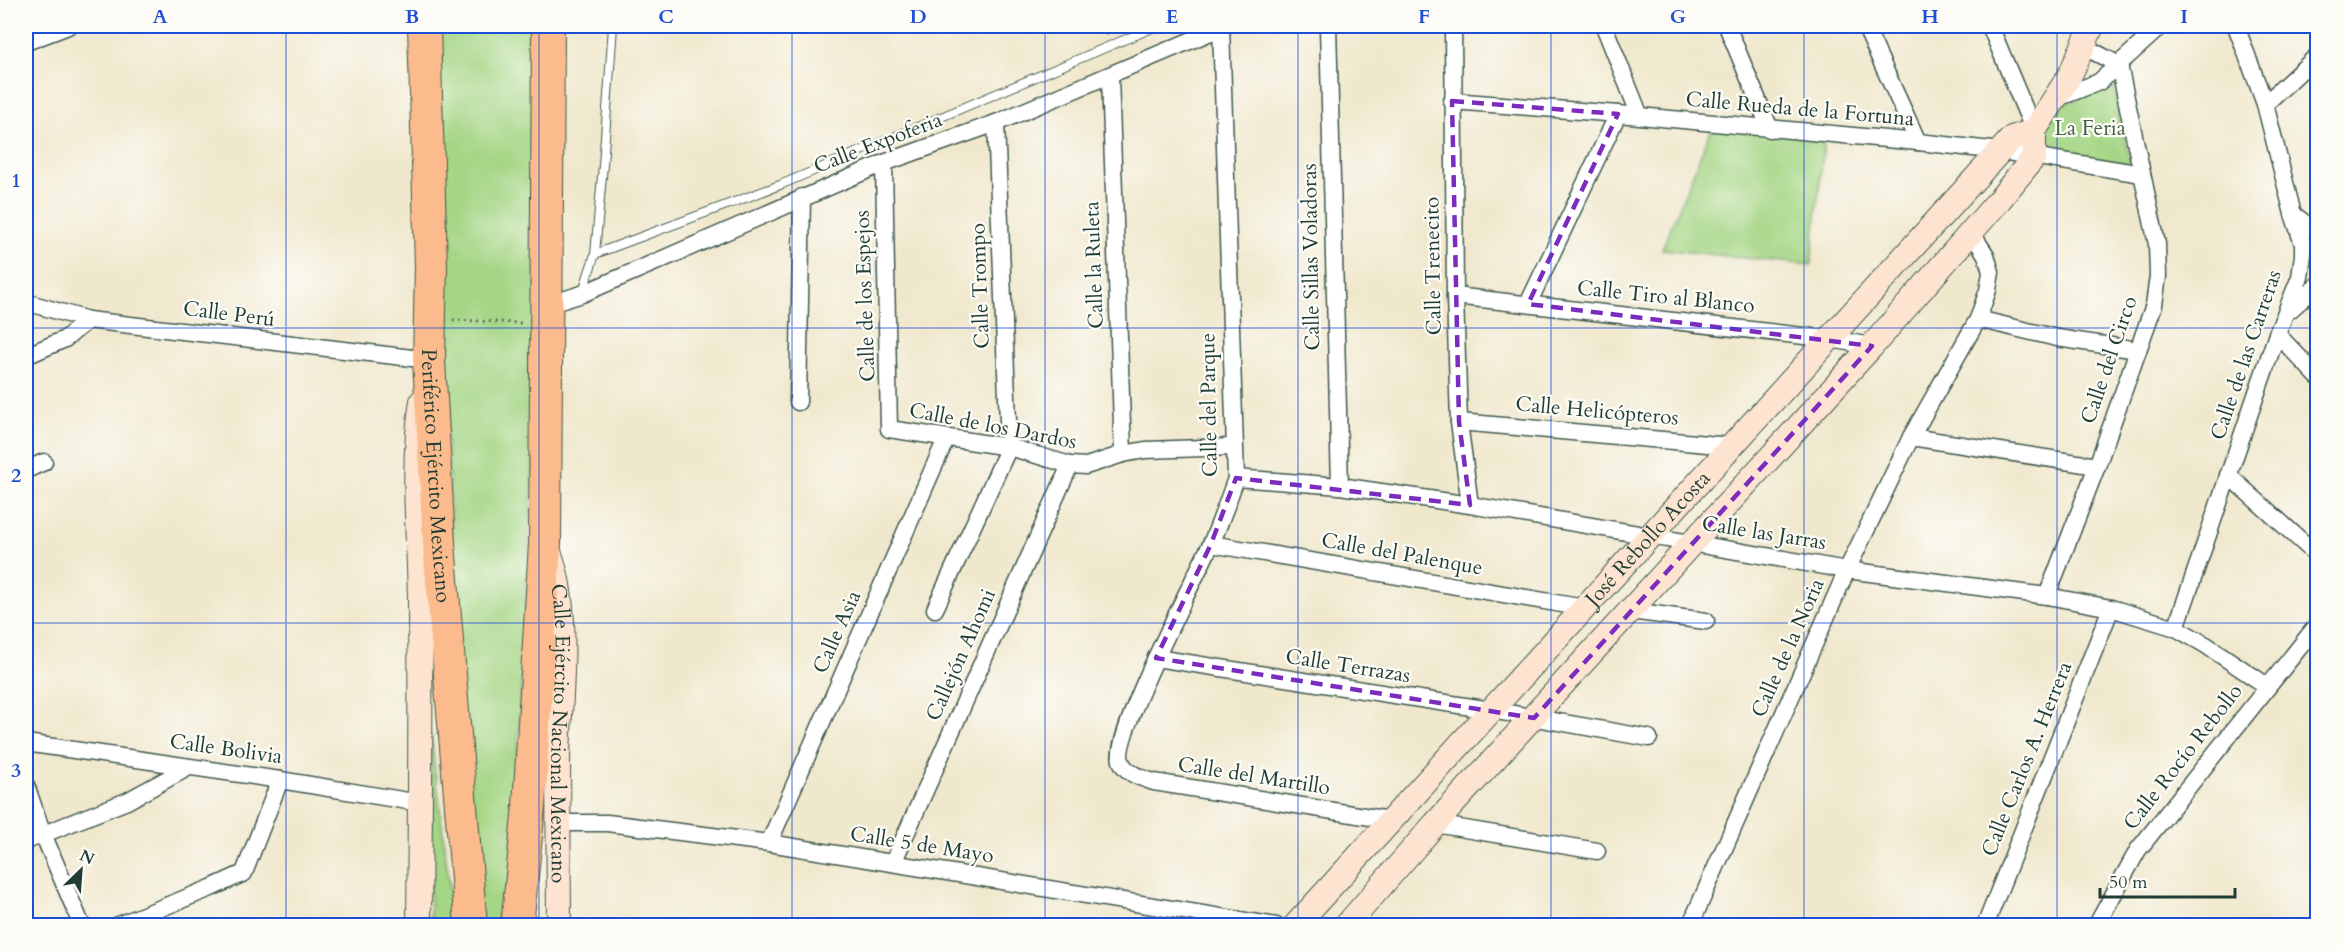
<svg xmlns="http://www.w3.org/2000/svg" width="2343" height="951" viewBox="0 0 2343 951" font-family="Cardo,serif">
  <rect width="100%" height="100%" fill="#fdfcf7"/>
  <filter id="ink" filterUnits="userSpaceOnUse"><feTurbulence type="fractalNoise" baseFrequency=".0167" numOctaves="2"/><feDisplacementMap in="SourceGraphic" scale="12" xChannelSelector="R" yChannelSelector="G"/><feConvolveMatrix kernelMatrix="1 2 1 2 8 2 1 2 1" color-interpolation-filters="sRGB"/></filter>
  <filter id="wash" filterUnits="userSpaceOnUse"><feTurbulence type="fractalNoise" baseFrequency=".008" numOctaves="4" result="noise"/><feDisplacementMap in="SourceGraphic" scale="24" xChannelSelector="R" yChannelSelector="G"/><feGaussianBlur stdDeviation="1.35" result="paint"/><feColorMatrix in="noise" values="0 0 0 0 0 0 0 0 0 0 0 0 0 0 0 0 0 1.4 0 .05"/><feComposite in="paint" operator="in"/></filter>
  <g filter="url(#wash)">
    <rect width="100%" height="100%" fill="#f0e8cd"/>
    <g fill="#a5d685" stroke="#628a5c" stroke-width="1.5">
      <path d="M428,26H539L540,339L508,925H478L462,762Z"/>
      <path d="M2113,85L2131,166L2042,151L2044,129L2062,105Z"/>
      <path d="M1713,125L1825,135L1811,265L1662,249Z"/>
      <path d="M431,735L454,925H430Z"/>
    </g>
  </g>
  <g filter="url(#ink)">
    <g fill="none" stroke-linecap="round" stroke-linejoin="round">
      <defs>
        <g id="lane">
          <path d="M595,254L780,185L1157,26"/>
          <path d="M582,294L595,254L603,165L613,26"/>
        </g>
        <g id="street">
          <path d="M1328,26L1340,486"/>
          <path d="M1453,26L1455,296L1459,422L1470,505"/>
          <path d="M1604,26L1640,116"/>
          <path d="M1727,26L1770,129"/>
          <path d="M1865,26L1918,142"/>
          <path d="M1990,26L2034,131"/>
          <path d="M1221,27L1236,478C1228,501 1220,524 1210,546C1195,578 1112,737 1121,761C1126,774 1142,778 1154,782L1389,820"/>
          <path d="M26,42L68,26"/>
          <path d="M1110,76L1123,454"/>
          <path d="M2055,99L2099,82L2161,26"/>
          <path d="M1452,101L1618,114L1918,142L2001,151L2142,174"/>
          <path d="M2265,104L2318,55"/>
          <path d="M884,163L889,429L1009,447L1070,465L1086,466L1123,454L1145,450L1233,447"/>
          <path d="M2293,214L2318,233"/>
          <path d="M1455,296L1830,339L1872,346"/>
          <path d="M26,302L88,320L429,360"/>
          <path d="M1528,304L1618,114"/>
          <path d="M547,305L582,294L884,163L996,123L1225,26"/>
          <path d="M2290,310L2318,285"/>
          <path d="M1978,319L2057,338L2138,350"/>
          <path d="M2277,334L2318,377"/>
          <path d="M26,356L65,339L88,320"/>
          <path d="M798,402L802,197"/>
          <path d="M1459,422L1730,446"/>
          <path d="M1911,437L2097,466"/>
          <path d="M26,470L44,462"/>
          <path d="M2228,475L2318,556"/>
          <path d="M1236,478L1340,486L1470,505L1847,570L2047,596L2111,608L2176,628L2206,645L2267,686"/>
          <path d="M1211,544L1585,608"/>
          <path d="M2047,596L2097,466L2154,305L2158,276L2157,244L2119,65L2083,46"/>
          <path d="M935,609L1009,447L996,123"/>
          <path d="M1631,611L1706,621"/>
          <path d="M2176,628L2277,334L2300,277L2303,255V244L2293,214L2265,104L2236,26"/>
          <path d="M1156,658L1491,710L1649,738"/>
          <path d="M26,743L280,780L420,803"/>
          <path d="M26,785L43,834L82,926"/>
          <path d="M559,823H607L769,843L1276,926"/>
          <path d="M1435,824L1597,851"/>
          <path d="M26,841L127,801L189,767"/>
          <path d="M769,843L946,439"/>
          <path d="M893,863L1070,465"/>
          <path d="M116,926L211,888L244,873L280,780"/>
          <path d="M1690,926L1847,570L1911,437L1978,319L1988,290L1991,272L1986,255L1971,232"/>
          <path d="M1985,926L2111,608"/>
          <path d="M2096,926L2138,850L2318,624"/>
        </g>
        <g id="secondary">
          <path id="s1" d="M549,552C572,610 559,698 558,761C558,816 559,871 559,926"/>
          <path d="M419,926C420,817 421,709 420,601C419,534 411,468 422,401"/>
          <path id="s2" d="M1295,926L2012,138L2034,131"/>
          <path d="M1346,926L1435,824L1872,346L2000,199L2034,157V131L2070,75L2092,26"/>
        </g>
        <g id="highway">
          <path id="s3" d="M424,26L431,266L429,360L439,544L471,926"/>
          <path d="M517,926L529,806L545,543L548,26"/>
        </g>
      </defs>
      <use href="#lane" stroke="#3e574b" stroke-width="10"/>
      <use href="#street" stroke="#3e574b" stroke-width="19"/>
      <use href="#secondary" stroke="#3e574b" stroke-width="26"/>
      <use href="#highway" stroke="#3e574b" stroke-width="34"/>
      <g stroke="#3e574b" stroke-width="3" stroke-dasharray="1.5 4.5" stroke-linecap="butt">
        <path d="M1106,35L1109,26"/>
        <path d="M453,320L521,323"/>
      </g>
      <use href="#lane" stroke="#fff" stroke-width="8"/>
      <use href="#street" stroke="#fff" stroke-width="16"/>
      <use href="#secondary" stroke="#fde4d1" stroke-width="24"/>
      <use href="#highway" stroke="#fbbb8c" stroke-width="32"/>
    </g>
  </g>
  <path fill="none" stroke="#7b2cbf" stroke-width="4.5" stroke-dasharray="12 8" stroke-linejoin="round" d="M1452,101L1618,114L1528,304L1872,346L1534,718L1156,658L1211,544L1236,478L1470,505L1459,422Z"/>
  <path fill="none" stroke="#1d4ed8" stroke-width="1.5" stroke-opacity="0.55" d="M286,26V926M539,26V926M792,26V926M1045,26V926M1298,26V926M1551,26V926M1804,26V926M2057,26V926M26,328H2318M26,623H2318"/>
  <g text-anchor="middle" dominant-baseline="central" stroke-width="4.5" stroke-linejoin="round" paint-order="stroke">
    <g font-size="21" fill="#1f3d34" stroke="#fdfcf7">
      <text transform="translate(1800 109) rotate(5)">Calle Rueda de la Fortuna</text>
      <text transform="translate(878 143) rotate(-21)">Calle Expoferia</text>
      <text transform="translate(1311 257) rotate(-91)">Calle Sillas Voladoras</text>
      <text transform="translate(1094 265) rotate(-92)">Calle la Ruleta</text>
      <text transform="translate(1433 266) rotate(-91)">Calle Trenecito</text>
      <text transform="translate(980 286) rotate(-92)">Calle Trompo</text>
      <text transform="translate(865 296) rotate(-92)">Calle de los Espejos</text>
      <text transform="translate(1666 297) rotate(6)">Calle Tiro al Blanco</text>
      <text transform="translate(229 314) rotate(7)">Calle Perú</text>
      <text transform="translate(2246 355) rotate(-71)">Calle de las Carreras</text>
      <text transform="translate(2109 360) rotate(-71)">Calle del Circo</text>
      <text transform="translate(1209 405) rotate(-91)">Calle del Parque</text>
      <text transform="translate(1597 411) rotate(5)">Calle Helicópteros</text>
      <text transform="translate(993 426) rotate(11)">Calle de los Dardos</text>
      <text stroke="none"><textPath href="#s3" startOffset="450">Periférico Ejército Mexicano</textPath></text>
      <text transform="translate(1764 533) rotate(9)">Calle las Jarras</text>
      <text stroke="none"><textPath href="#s2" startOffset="524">José Rebollo Acosta</textPath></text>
      <text transform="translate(1402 554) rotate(10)">Calle del Palenque</text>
      <text transform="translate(837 632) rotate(-66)">Calle Asia</text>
      <text transform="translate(1788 648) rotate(-66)">Calle de la Noria</text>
      <text transform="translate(961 655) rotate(-66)">Callejón Ahomi</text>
      <text transform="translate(1348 666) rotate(9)">Calle Terrazas</text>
      <text stroke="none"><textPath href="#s1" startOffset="183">Calle Ejército Nacional Mexicano</textPath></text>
      <text transform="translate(226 749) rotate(8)">Calle Bolivia</text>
      <text transform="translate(2183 757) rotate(-52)">Calle Rocío Rebollo</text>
      <text transform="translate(2027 759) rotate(-68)">Calle Carlos A. Herrera</text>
      <text transform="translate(1254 776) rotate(9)">Calle del Martillo</text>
      <text transform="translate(922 845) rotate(9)">Calle 5 de Mayo</text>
    </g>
    <g font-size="21" fill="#406348" stroke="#fdfcf7">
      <text x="2090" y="128">La Feria</text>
    </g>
  </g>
  <rect width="2343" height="951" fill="none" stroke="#fdfcf7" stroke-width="66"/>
  <g transform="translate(81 870) rotate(25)" stroke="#fdfcf7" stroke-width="4.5" paint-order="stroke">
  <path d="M0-4.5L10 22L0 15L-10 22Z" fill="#1f3d34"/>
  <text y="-9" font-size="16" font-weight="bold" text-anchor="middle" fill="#1f3d34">N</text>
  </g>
  <path d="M2100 888v9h135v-9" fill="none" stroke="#1f3d34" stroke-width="3"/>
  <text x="2109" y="888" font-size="18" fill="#1f3d34" stroke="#fdfcf7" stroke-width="4.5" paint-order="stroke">50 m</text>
  <rect x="33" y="33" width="2277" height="885" fill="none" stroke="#1d4ed8" stroke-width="2"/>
  <g font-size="20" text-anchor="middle" font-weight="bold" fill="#1d4ed8">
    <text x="160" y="23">A</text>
    <text x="412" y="23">B</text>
    <text x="666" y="23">C</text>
    <text x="918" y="23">D</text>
    <text x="1172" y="23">E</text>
    <text x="1424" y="23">F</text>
    <text x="1678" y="23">G</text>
    <text x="1930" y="23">H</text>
    <text x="2184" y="23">I</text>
    <text x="16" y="187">1</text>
    <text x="16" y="482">2</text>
    <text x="16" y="777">3</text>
  </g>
</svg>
